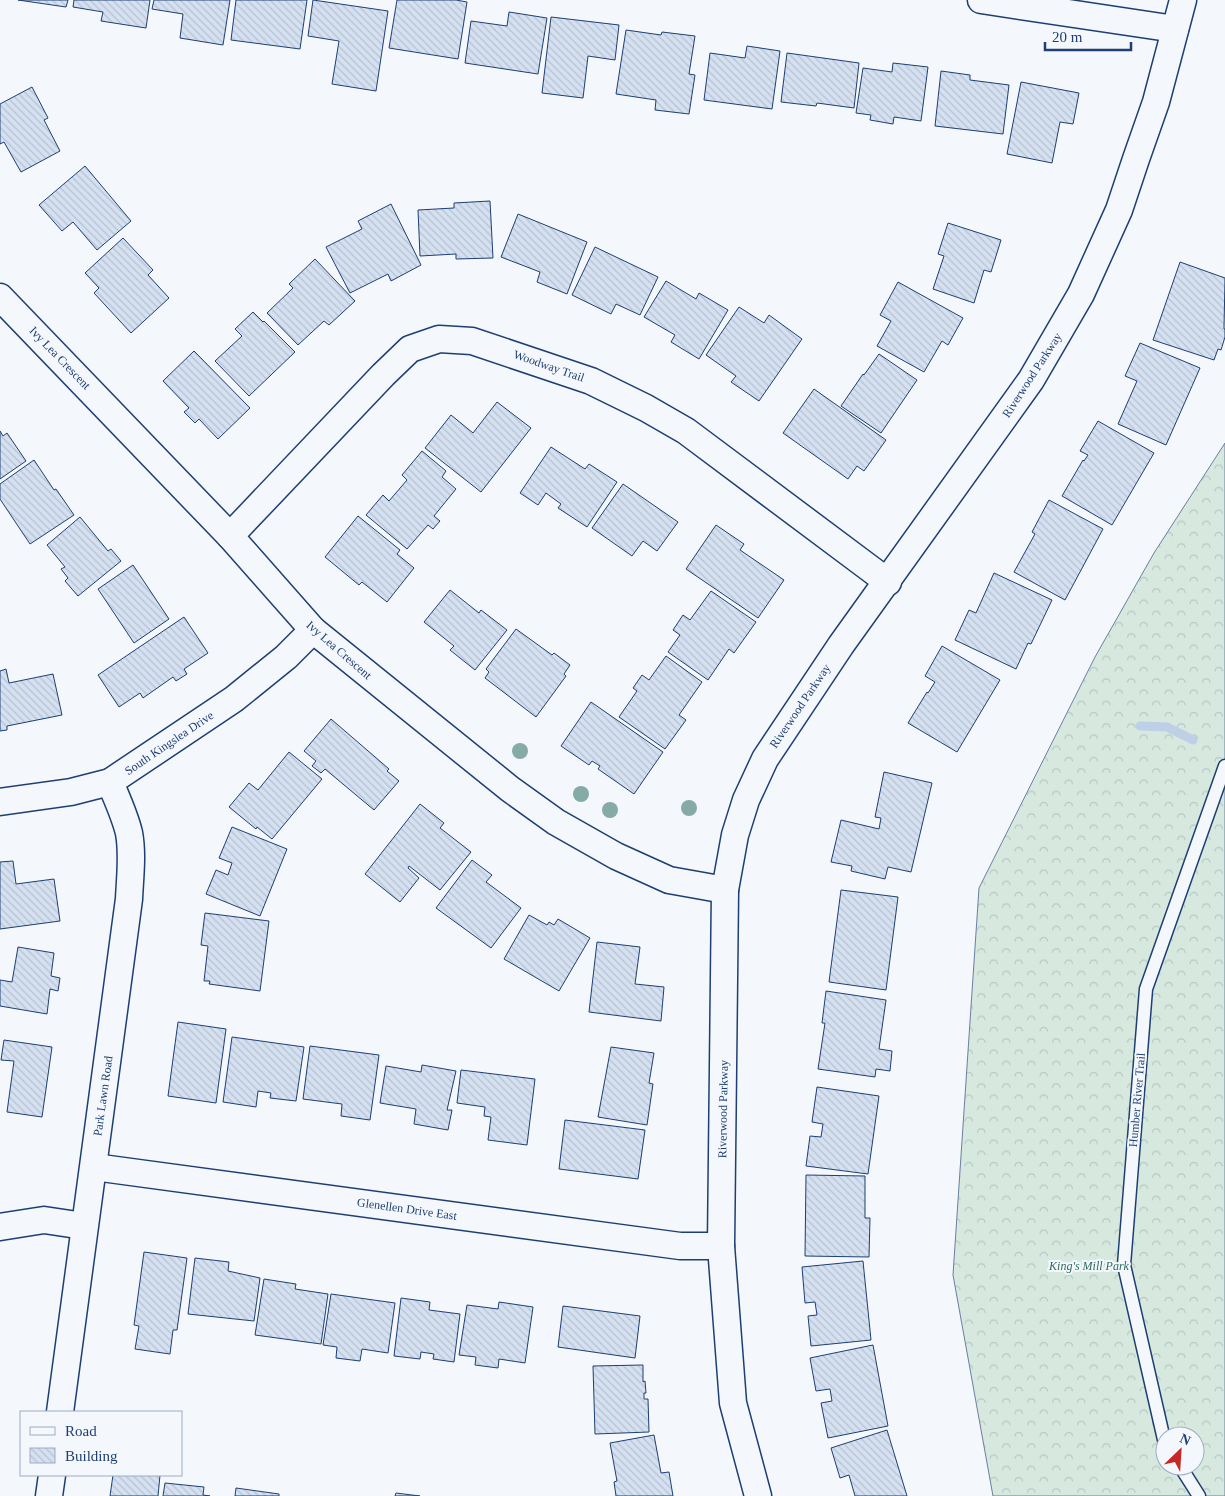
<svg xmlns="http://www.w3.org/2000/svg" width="1225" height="1496" viewBox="0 0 1225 1496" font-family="Georgia,serif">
  <defs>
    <pattern id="forest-crowns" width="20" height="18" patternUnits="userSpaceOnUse" patternTransform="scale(1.25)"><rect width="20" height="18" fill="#d7e8df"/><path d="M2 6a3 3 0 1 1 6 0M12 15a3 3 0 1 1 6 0" fill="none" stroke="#b8c8c3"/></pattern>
    <pattern id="building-back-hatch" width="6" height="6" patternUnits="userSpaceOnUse" patternTransform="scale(1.25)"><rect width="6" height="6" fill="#d5e0f0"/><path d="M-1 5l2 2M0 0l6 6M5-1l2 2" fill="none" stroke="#b6c1d1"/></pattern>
  </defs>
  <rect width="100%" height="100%" fill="#f4f7fb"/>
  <path fill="url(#forest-crowns)" stroke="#687fa3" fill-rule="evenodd" d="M1225,443V1496H993L953,1275L979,888L1095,657L1154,553ZM1165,1436H1195V1466H1165Z"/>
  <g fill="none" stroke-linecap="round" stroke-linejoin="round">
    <path stroke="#bed0e5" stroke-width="9" d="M1140,726L1167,727L1193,740"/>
  </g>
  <g fill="url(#building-back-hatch)" stroke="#1d3f73">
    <path d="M18,0H68L66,7Z"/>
    <path d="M74,0H150L146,28L101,21L103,12L73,7Z"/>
    <path d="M154,0H230L223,45L180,38L183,14L152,9Z"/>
    <path d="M236,0H307L300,49L231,40Z"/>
    <path d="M313,0L388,11L376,91L332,84L339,41L308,36Z"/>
    <path d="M397,0H456L467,2L458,59L389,48Z"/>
    <path d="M509,12L547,18L538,74L465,63L471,21L507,26Z"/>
    <path d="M551,17L619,25L615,60L588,56L583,98L542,93Z"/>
    <path d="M626,30L661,35L662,32L695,36L689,74L695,75L689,114L655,110L656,100L616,94Z"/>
    <path d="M747,46L780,51L772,109L704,100L710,53L745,58Z"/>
    <path d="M787,53L859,63L854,108L817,103L816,106L781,102Z"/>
    <path d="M893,63L928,67L921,121L894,117L893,124L870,120L871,115L856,113L863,68L892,72Z"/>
    <path d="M941,71L970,75V80L1009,85L1003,134L935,126Z"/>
    <path d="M1021,82L1079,93L1073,124L1060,122L1052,163L1007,154Z"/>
    <path d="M32,87L48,118L44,120L60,151L21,172L4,142L0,144V104Z"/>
    <path d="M85,166L131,221L97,250L73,222L62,231L39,205Z"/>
    <path d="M490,201L493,258L456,259V254L420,256L418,210L454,208V203Z"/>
    <path d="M391,204L421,265L391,281L388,274L350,293L326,247L362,229L358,221Z"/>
    <path d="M518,214L587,242L567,294L537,282L540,272L501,257Z"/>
    <path d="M948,223L1001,240L991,272L984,270L974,303L933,289L944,256L938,254Z"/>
    <path d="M123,238L153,270L148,275L169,298L131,333L94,293L99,288L85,273Z"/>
    <path d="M595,247L658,277L640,315L616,304L611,314L572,295Z"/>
    <path d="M315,259L355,301L329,325L324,321L298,345L267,313L293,288L289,284Z"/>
    <path d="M1180,262L1225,278L1224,329H1225V337L1221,350L1218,349L1214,360L1153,340Z"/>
    <path d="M666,281L696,299L699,293L728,310L699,359L671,342L675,335L644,317Z"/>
    <path d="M898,282L963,318L948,345L942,341L924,372L877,346L891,321L880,315Z"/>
    <path d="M739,307L764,323L769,315L802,339L759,401L731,382L736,376L706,355Z"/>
    <path d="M253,312L263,322L264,321L295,352L249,396L215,361L242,336L235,329Z"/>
    <path d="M1140,343L1200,368L1166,445L1118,424L1137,381L1125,376Z"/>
    <path d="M194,351L250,408L218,439L199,419L195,423L184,412L189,408L163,381Z"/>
    <path d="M879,354L917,380L881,433L841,406L863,374L864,375Z"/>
    <path d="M814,389L886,440L864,471L857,466L848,479L783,433Z"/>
    <path d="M497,402L531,428L481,492L425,448L451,415L473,433Z"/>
    <path d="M1098,421L1154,453L1112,525L1062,496L1083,460L1084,461L1088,455L1080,451Z"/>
    <path d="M0,431L3,436L7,433L26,461L0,479Z"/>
    <path d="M551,447L585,469L589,464L617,482L587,527L558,508L561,504L546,493L538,505L520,493Z"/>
    <path d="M422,451L446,471L442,477L456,489L434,516L440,521L433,529L428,525L407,549L366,515L383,495L389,501L407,480L402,475Z"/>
    <path d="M34,460L54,490L56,489L74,515L30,544L0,499V484Z"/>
    <path d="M623,484L678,522L657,551L643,541L632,556L592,528Z"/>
    <path d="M1049,500L1103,529L1065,600L1014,572L1035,534L1032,532Z"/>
    <path d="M358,516L400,550L397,554L414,568L387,602L362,582L359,585L325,557Z"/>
    <path d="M80,517L108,551L111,549L121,561L78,596L65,581L68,578L61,569L65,567L47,545Z"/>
    <path d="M716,525L744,544L740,550L784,580L758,618L686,569Z"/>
    <path d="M133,565L169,619L134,643L98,589Z"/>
    <path d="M994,573L1052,600L1031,644L1028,643L1016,669L955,640L969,610L976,613Z"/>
    <path d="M450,590L479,613L481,610L507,630L475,670L450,650L454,646L424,622Z"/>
    <path d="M711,591L756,622L734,653L729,649L708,680L668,652L680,635L673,630L683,615L690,620Z"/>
    <path d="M184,617L208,653L184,669L187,674L176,681L173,677L143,698L140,693L119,707L98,675Z"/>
    <path d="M516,629L552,655L554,653L570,665L564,674L566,676L536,717L485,678L489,672L486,669Z"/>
    <path d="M942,646L1000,680L957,752L908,723L927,692L928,693L935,682L925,676Z"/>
    <path d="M666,656L702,682L679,715L686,720L665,749L619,717L637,691L633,688L642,675L649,680Z"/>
    <path d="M6,669L9,683L53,674L62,715L7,726V730L0,731V671Z"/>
    <path d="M591,702L663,752L634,794L598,769L600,766L592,761L589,765L561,746Z"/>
    <path d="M331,719L389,769L387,771L399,781L374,810L325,769L321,773L312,766L316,761L304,751Z"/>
    <path d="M289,752L322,779L272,839L257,827L256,829L229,807L249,783L258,790Z"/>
    <path d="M884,772L932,783L911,872L888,867L885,879L851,871L852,866L831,862L841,820L879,829L881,818L875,817Z"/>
    <path d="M420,804L444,823L440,828L471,852L440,890L409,866L408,868L419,878L400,902L365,874Z"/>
    <path d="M232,827L287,849L260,916L206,894L216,870L228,875L232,863L219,858Z"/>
    <path d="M472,860L492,875L486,882L521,908L491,948L436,908Z"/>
    <path d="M13,861L16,884L54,879L60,921L0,929V862Z"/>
    <path d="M841,890L898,897L886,990L829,982Z"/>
    <path d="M205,913L269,921L260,991L209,984L210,981H204L208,946L201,945Z"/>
    <path d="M529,915L547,925L549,922L554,925L558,919L590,938L559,991L504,959Z"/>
    <path d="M597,942L640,947L635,984L664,987L661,1021L589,1012Z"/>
    <path d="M18,947L54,953L51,976L60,978L58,991L50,989L47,1014L0,1006V980L12,982Z"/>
    <path d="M826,991L886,1000L879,1049L892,1051L890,1071L876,1069L875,1077L818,1069L825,1023H822Z"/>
    <path d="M178,1022L226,1029L216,1103L168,1096Z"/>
    <path d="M232,1037L304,1047L296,1101L270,1098L271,1093L258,1091L256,1107L223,1102Z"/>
    <path d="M4,1040L52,1047L42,1117L7,1112L14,1061L1,1060Z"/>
    <path d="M310,1046L379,1055L370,1120L341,1116L342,1104L303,1099Z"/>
    <path d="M611,1047L654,1053L649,1083L653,1084L647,1125L598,1117Z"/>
    <path d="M422,1065L456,1071L447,1110H452L448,1130L414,1124L416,1109L380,1103L386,1066L421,1072Z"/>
    <path d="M461,1070L535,1079L527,1145L488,1140L491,1117L484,1116L485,1107L457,1103Z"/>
    <path d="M817,1087L879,1096L868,1174L806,1166L810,1136L821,1137L823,1124L812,1122Z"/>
    <path d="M565,1120L645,1130L638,1179L559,1169Z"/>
    <path d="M806,1175L865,1176V1218H870L869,1257L805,1256Z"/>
    <path d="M144,1252L187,1258L177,1330H173L170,1354L135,1349L139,1326L134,1325Z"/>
    <path d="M195,1258L229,1262L228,1271L260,1278L254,1321L188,1314Z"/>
    <path d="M863,1261L871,1340L811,1346L808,1316L817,1315L815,1302L805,1303L802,1267Z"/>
    <path d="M264,1279L296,1284L295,1289L328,1294L321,1344L255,1335Z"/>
    <path d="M331,1294L395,1303L388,1353L362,1349L360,1361L336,1358L337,1347L323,1345Z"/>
    <path d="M401,1298L430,1302L429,1310L460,1314L454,1362L433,1359L434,1354L421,1352L420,1359L394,1356Z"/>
    <path d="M499,1302L533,1307L525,1363L499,1359L498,1368L475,1365L476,1357L459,1355L467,1305L498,1309Z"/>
    <path d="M563,1306L640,1316L635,1358L558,1347Z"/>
    <path d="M873,1345L888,1426L828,1438L821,1403L832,1401L830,1389L816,1391L810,1358Z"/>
    <path d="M643,1365V1382L645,1381L646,1393H644V1399H648L649,1432L595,1434L593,1366Z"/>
    <path d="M887,1430L907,1496H855L849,1475L840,1478L831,1448Z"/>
    <path d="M654,1435L661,1473L669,1472L673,1496H616L614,1482L617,1481L610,1443Z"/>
    <path d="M113,1475H160L158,1496H110Z"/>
    <path d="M165,1483L204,1487L203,1495L210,1496H163Z"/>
    <path d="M236,1488L279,1494V1496H235Z"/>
    <path d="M396,1493L420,1496H395Z"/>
  </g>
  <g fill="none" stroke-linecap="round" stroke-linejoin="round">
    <defs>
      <g id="service">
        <path d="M1165,1444L1124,1265L1146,989L1225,766"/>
        <path d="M1180,1466L1199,1496"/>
      </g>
      <g id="minor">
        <path d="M981,0L1175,29"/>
        <path d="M0,297L230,536L313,630L510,789L556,822L616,856L669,880L725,890"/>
        <path d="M230,536L383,375L410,349L439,339L472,341L591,381L646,408L686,431L888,582"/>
        <path d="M0,802L71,792L110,782L234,699L286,657L313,630"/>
        <path d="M94,1167L680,1246H721"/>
        <path d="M0,1227L44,1220L84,1226"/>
        <path d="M60,1412L129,899C130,877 133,854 129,833C125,816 117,799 110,782"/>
        <path d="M49,1496L52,1475"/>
        <path d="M758,1496L733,1403L721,1246L725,890L735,835L746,800L765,759L841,645L1031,380L1081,294L1119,210L1136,159L1156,102L1183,0"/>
      </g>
    </defs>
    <use href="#service" stroke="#1d3f73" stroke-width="15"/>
    <use href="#minor" stroke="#1d3f73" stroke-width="29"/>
    <use href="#service" stroke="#f4f7fb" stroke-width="12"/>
    <use href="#minor" stroke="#f4f7fb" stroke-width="26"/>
  </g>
  <g fill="#86aba6">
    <circle cx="520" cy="751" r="8"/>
    <circle cx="581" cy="794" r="8"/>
    <circle cx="689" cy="808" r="8"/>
    <circle cx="610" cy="810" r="8"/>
  </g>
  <g text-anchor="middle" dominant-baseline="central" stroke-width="4" stroke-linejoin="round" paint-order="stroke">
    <g font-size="12" fill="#1d3f73" stroke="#f4f7fb">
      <text transform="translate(60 358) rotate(46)">Ivy Lea Crescent</text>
      <text transform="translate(549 366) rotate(19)">Woodway Trail</text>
      <text transform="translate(1032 375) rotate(-57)">Riverwood Parkway</text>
      <text transform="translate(339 650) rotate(41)">Ivy Lea Crescent</text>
      <text transform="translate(800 706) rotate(-56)">Riverwood Parkway</text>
      <text transform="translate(169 743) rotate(-34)">South Kingslea Drive</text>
      <text transform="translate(103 1096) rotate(-82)">Park Lawn Road</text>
      <text transform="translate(1137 1100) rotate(-85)">Humber River Trail</text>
      <text transform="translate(723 1109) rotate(-89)">Riverwood Parkway</text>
      <text transform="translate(407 1209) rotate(8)">Glenellen Drive East</text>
    </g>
    <g font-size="12" font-style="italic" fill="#2c6c60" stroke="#f4f7fb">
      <text x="1089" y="1266">King's Mill Park</text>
    </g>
  </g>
  <rect x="20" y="1411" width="162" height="65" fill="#f4f7fb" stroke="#9eadc5"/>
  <rect x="30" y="1427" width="25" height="8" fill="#f4f7fb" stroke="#9eadc5"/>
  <text x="65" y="1436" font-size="15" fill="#1d3f73">Road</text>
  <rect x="30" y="1448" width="25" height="15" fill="url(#building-back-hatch)" stroke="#9eadc5"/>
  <text x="65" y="1461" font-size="15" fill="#1d3f73">Building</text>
  <g transform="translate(1180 1451) rotate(25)"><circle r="24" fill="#f4f7fb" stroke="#9eadc5"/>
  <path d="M0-4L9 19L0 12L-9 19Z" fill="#c62828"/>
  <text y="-8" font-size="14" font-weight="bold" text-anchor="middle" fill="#1d3f73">N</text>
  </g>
  <path d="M1045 42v8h86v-8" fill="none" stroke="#1d3f73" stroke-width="2.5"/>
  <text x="1052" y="42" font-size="15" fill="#1d3f73" stroke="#f4f7fb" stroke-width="4" paint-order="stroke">20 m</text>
</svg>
